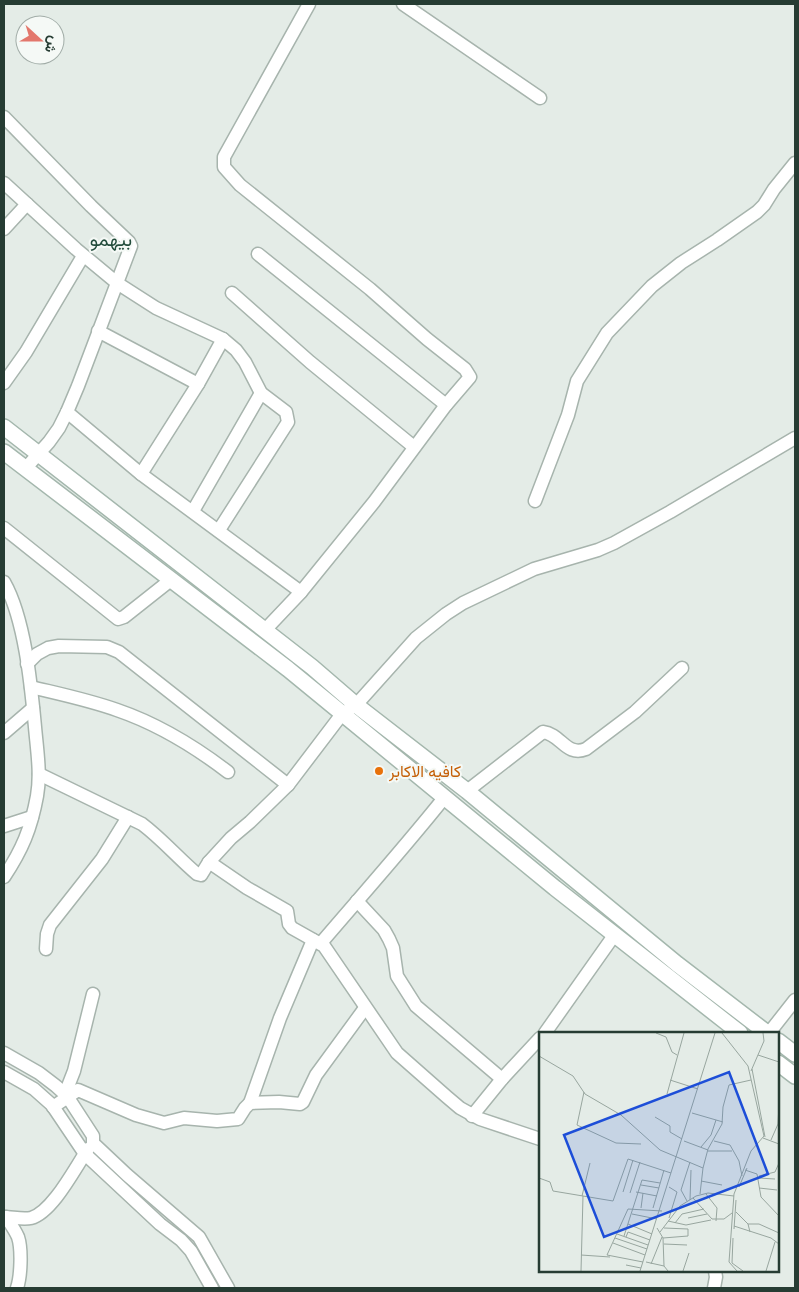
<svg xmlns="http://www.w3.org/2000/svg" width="799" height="1292" viewBox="0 0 799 1292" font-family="Quicksand,Vazirmatn,sans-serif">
  <rect width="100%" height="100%" fill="#e4ece7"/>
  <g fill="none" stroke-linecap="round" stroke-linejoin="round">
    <defs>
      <g id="street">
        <path d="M403,4L540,98"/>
        <path d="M4,117L91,206L129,242L131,246L78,386L67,412L59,428L49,442L25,469"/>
        <path d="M4,183L76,249L117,283L156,308L223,339L236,350L245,362L261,393L286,412L288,422L219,530"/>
        <path d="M4,229L27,204"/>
        <path d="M258,254L446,405"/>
        <path d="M232,293L310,362L414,447"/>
        <path d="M98,331L198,384"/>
        <path d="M4,383L26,352L83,256"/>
        <path d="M67,412L141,474L301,592"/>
        <path d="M141,474L198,384L223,339"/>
        <path d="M535,501L568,415L577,381L607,333L652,286L681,263L717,240L757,212L764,205L774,189L795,163"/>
        <path d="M193,511L261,393"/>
        <path d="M4,528L118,619L124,617L172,579"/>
        <path d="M4,582C25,619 31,685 35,727C37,750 41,774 37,796C31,829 22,850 4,877"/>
        <path d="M265,630L301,592L374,502L446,405L470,377L465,369L427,339L370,289L240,185L224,167V157L309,4"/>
        <path d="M27,664L37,654L48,648L59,646L107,647L119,652L288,785"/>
        <path d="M31,687C60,694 89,700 117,710C158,724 194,746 228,772"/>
        <path d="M4,733L33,708"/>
        <path d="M39,774L142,824C162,839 178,858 197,874L201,875L209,862"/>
        <path d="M467,791L543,732C561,734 566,757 586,749L635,712L682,668"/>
        <path d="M4,826L32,817"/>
        <path d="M357,901L384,930L389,939L393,948L397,976L416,1006L502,1079"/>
        <path d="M321,943C362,895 404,848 444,798"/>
        <path d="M46,949L47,934L50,925L102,859L128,817"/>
        <path d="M545,1033L615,934"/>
        <path d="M769,1033L795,1000"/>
        <path d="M4,1053L39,1073L56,1086L67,1096L93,1136V1143L127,1175L199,1237L228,1288"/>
        <path d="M4,1072L34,1089L52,1105L85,1154L160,1224L181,1240L191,1251L212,1288"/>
        <path d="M65,1094L74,1071L93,994"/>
        <path d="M250,1103L280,1018L313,940"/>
        <path d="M53,1107L78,1090L136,1115L164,1123L184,1118L217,1121L238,1119L245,1108L250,1103L279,1102L300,1104L303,1102L316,1075L365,1008"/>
        <path d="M472,1116L502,1079L540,1038"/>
        <path d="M540,1139L480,1119L460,1108L447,1097L397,1053L324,946L292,928L289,924L287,911L247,888L209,862L231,838L250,822L288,785L342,714L356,705L416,638L446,614L463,603L534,569L598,550L614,543L670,512L795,438"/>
        <path d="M4,1217C12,1217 23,1220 31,1218C53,1212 76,1166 88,1149"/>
        <path d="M6,1217C10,1223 15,1230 18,1237C22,1249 21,1276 17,1288"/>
        <path d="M714,1288L716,1277L715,1271"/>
      </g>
      <g id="secondary">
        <path d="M4,427L312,667L356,705L467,791L677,964L767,1033"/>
        <path d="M4,452L288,669L555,888L740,1033"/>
        <path d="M778,1041L795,1054"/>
        <path d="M778,1063L795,1076"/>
      </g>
    </defs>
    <use href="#street" stroke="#a7b4ad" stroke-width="15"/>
    <use href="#secondary" stroke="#a4b7ad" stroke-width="18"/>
    <use href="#street" stroke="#fff" stroke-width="12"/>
    <use href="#secondary" stroke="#fff" stroke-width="15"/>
  </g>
  <circle fill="#e8710a" stroke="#f5f9f6" stroke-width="2" cx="379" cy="771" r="5"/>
  <g text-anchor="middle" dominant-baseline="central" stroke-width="4" stroke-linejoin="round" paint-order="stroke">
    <g font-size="16" fill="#c56008" stroke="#f5f9f6" text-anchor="start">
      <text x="389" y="771">كافيه الاكابر</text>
    </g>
    <g font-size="19" fill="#234c3c" stroke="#f5f9f6">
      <text x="111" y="239">بيهمو</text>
    </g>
  </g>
  <g transform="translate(539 1032)">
    <rect width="240" height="240" fill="#e4ece7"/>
    <path fill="none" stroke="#98a69f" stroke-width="1" d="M117,1L127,5L133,20L138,23M183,1L209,34L225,104L212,119L195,162L190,230L198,239M219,23L240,30M0,24L34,44L46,62L82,83L121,118L164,136L169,117L183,92L184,75L190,53L212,48M213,37L226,105M212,39L225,9L224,1M131,48L159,57M45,60L38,93L77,111L102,112M128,62L145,1M153,81L184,90M116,85L131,94V100L143,107M224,106L240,112M232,108L239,92L240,72M145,109L169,118M175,109L191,113L200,129L203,144M162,115L172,103L177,88M169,119H193M206,138L218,142L222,165L240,184M220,144L236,140L240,131M0,146L11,150L14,159L74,169L89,127L132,141M220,146L236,147M162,149L183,153M102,153L120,156M130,155L138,160L130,186M200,155L208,136M220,156L238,158M84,160L94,128M97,160L118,164M91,161L101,130M161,162L164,136M167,162L178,176L177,189M43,164L51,131M154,166L173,187H185L193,181M151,168L152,138M148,169L142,158L151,130M102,176L104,161M114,176L125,138M197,180L209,192L211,200M93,182L118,187M149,186L168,182M129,189L147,193L172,188M136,191L143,182L165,177M89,192L113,202M209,192H220L240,201M195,194L232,206L240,212M118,196L124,206L125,234L129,239M195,197L197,168M121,200L141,174L157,164L169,161L195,164M78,202L109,213M85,204L103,148L121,151M87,205L89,200L111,208M76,206L108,217M124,206L149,204V197L125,196M194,206L193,231L204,239M74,211L106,223M125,212L148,213M42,223L71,225M104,230L68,223L89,177L123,179M107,230L125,234M112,232L123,205M87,233L102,236M42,239L44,164M101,239L176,1M144,239L150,221M227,239L236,210"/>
    <path fill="#1d4ed8" fill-opacity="0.15" stroke="#1d4ed8" stroke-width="2.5" d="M190,40L229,142L65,205L25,103Z"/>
    <rect width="240" height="240" fill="none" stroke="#263c33" stroke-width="2.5"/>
  </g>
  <rect width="799" height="1292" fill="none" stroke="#263c33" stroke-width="10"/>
  <g transform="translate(40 40) rotate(111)"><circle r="24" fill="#f5f9f6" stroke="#a2ada8"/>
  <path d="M0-4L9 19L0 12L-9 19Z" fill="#e3776c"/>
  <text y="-8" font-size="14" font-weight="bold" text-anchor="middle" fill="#263c33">ش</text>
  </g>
</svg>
